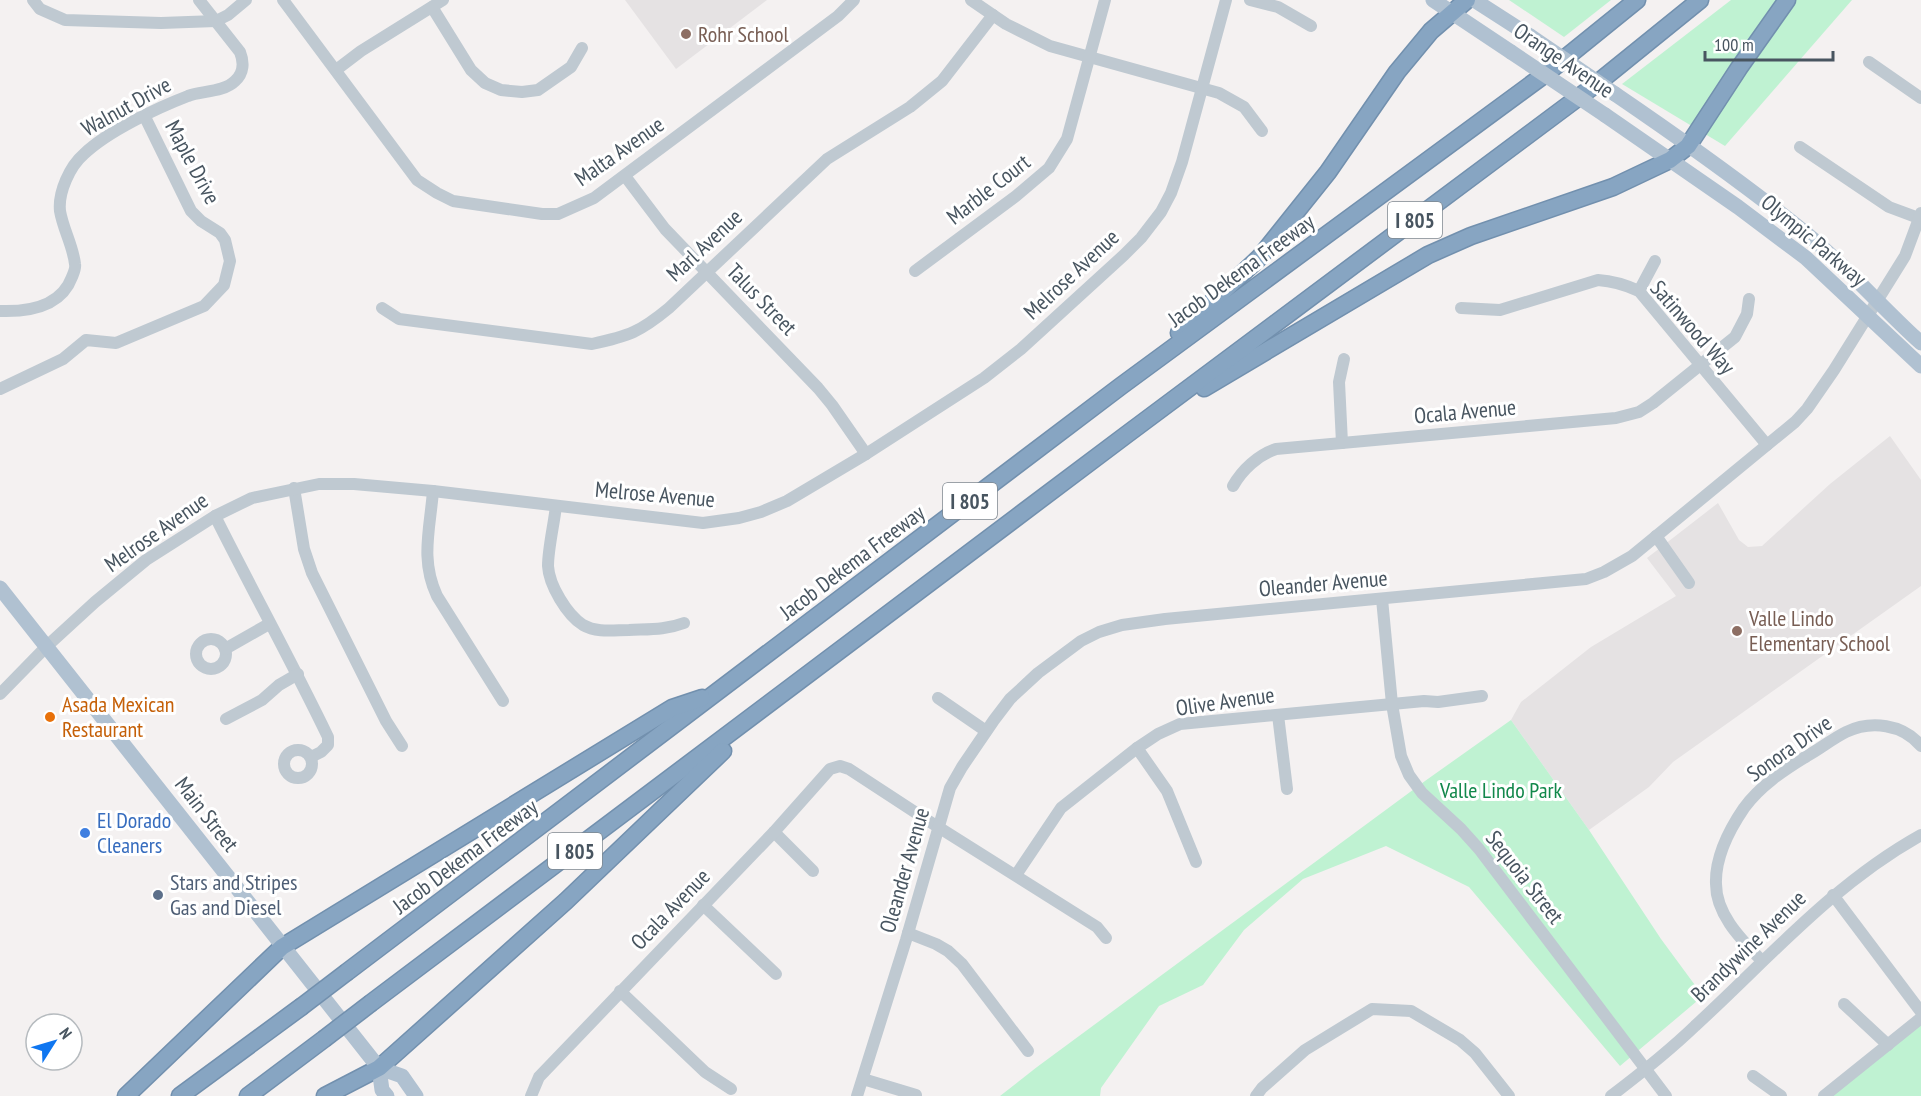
<svg xmlns="http://www.w3.org/2000/svg" width="1921" height="1096" viewBox="0 0 1921 1096" font-family="'PT Sans Narrow',sans-serif">
  <rect width="100%" height="100%" fill="#f4f1f1"/>
  <g fill="#e5e2e3">
    <path d="M625,0H767L676,69Z"/>
    <path d="M1890,436L1921,480V586L1673,762L1649,787L1589,830L1511,720L1521,702L1591,647L1676,596L1647,558L1718,503L1739,540L1748,547L1762,546L1830,484Z"/>
  </g>
  <g fill="#bff2d2">
    <path d="M1509,0H1611L1564,37Z"/>
    <path d="M1731,0H1852L1725,146L1622,84Z"/>
    <path d="M1511,720L1589,830L1661,939L1703,996L1620,1066L1469,887L1386,846L1303,879L1244,930L1203,985L1159,1006L1101,1088L1100,1096H1000L1037,1067L1425,781Z"/>
    <path d="M1921,1018V1096H1821Z"/>
  </g>
  <g fill="none" stroke-linecap="round" stroke-linejoin="round">
    <defs>
      <g id="highway">
        <path d="M1179,333L1260,257L1328,172L1397,72L1431,31L1467,0"/>
        <path d="M1204,388L1428,255L1471,236L1613,187L1670,160L1688,146L1739,68L1787,0"/>
        <path d="M347,972L1121,386L1548,72L1637,0"/>
        <path d="M371,1003L1126,435L1595,85L1700,0"/>
        <path d="M126,1096L282,947L672,708L702,698"/>
        <path d="M180,1096L301,1007"/>
        <path d="M248,1096L324,1039"/>
        <path d="M325,1096L379,1068L566,901L723,751"/>
      </g>
    </defs>
    <use href="#highway" stroke="#7290ae" stroke-width="19"/>
    <g stroke="#bfc9d1" stroke-width="12">
      <path d="M33,0L40,9L65,20L161,23L216,21L228,15L246,0"/>
      <path d="M283,0L417,180L437,193L453,201L542,214H558L594,198L838,16L854,0"/>
      <path d="M971,0L1006,24L1050,46L1219,93L1244,107L1262,131"/>
      <path d="M1250,0L1278,7L1311,26"/>
      <path d="M432,7L471,70L485,83L501,90L522,92L538,90L571,67L582,48"/>
      <path d="M1869,62L1921,98"/>
      <path d="M336,70L361,51L443,0"/>
      <path d="M1800,147L1889,207L1921,219"/>
      <path d="M625,176L665,229L818,388L832,405L866,454"/>
      <path d="M915,271L1016,196L1049,168L1067,139L1105,0"/>
      <path d="M1639,291L1655,261"/>
      <path d="M382,308L399,319L592,344C629,336 640,332 669,308L827,159L910,107L942,81L993,15"/>
      <path d="M1461,308L1500,310L1598,280C1613,281 1626,285 1639,291L1767,445"/>
      <path d="M0,311C29,312 61,307 72,277C74,272 76,268 75,264C73,246 63,229 60,211C58,192 70,166 84,154C108,131 157,108 188,96C202,91 224,92 235,81C244,73 244,62 240,52L199,0"/>
      <path d="M0,389L63,359L86,340L116,343L204,306L224,285L230,261L225,240L220,233L201,221L191,211L144,115"/>
      <path d="M1342,443L1339,382L1344,359"/>
      <path d="M1233,486C1242,470 1258,455 1276,449L1616,418L1639,412L1653,403L1735,337L1747,314L1749,299"/>
      <path d="M294,488L304,549L312,573L386,721L402,746"/>
      <path d="M433,491C430,529 420,560 437,596L503,701"/>
      <path d="M556,506C554,524 548,549 548,566C549,585 567,615 583,625C597,633 614,630 629,630C648,629 666,630 684,623"/>
      <path d="M215,516C252,590 292,662 328,737V745L321,752L311,757"/>
      <path d="M1656,536L1689,583"/>
      <path d="M1382,599L1392,704L1401,756L1409,775L1422,793L1461,829L1479,849L1666,1096"/>
      <circle cx="211" cy="654" r="15"/>
      <path d="M225,649L269,624"/>
      <path d="M0,694L47,646L95,602L146,560L215,516L252,498L319,484H354L433,491L703,523L739,518L761,512L787,501L866,454L984,378L1021,349L1124,255L1141,238L1161,212L1171,193L1182,162L1226,0"/>
      <path d="M938,698L986,731"/>
      <path d="M1278,715L1287,789"/>
      <path d="M226,719L262,700L279,685L298,674"/>
      <path d="M1137,748L1167,791L1196,862"/>
      <circle cx="298" cy="764" r="14"/>
      <path d="M774,832L813,871"/>
      <path d="M1016,875L1061,808L1137,748L1158,734L1180,724L1424,701L1438,702L1482,696"/>
      <path d="M1833,895L1921,1012"/>
      <path d="M703,905L776,974"/>
      <path d="M908,933L936,944L948,951L962,964L1028,1051"/>
      <path d="M1762,961C1742,940 1716,915 1716,884C1715,857 1729,830 1744,808C1760,786 1784,770 1807,756C1820,749 1832,739 1846,732C1871,720 1903,724 1921,746"/>
      <path d="M620,991L705,1072L731,1089"/>
      <path d="M1844,1004L1888,1045"/>
      <path d="M1753,1076L1781,1096"/>
      <path d="M863,1079L916,1095"/>
      <path d="M531,1096L539,1077L774,832L830,769L840,766L849,769L927,820L1097,927L1106,938"/>
      <path d="M857,1096L906,940L950,788L962,767L994,720L1010,699L1038,673L1081,641L1099,632L1122,625L1165,619L1586,579L1604,572L1632,556L1795,422L1807,409L1834,370L1905,256L1921,213"/>
      <path d="M1256,1096L1262,1088L1305,1050L1372,1009L1411,1011L1460,1040L1475,1053L1509,1096"/>
      <path d="M1611,1096C1640,1074 1669,1051 1695,1026C1768,959 1833,884 1921,835"/>
      <path d="M1824,1096L1921,1018"/>
    </g>
    <g stroke="#b0c1d1" stroke-width="15">
      <path d="M1433,0L1511,52"/>
      <path d="M1474,0L1530,36"/>
      <path d="M1615,94C1681,139 1746,185 1808,235C1848,268 1882,308 1921,343"/>
      <path d="M1605,115L1738,207L1806,258L1921,366"/>
      <path d="M0,588L379,1068L382,1090L387,1096"/>
      <path d="M379,1068L402,1076L416,1096"/>
    </g>
    <use href="#highway" stroke="#87a5c2" stroke-width="16"/>
    <defs>
      <g id="highway-bridge">
        <path d="M301,1007L347,972"/>
        <path d="M324,1039L371,1003"/>
      </g>
    </defs>
    <use href="#highway-bridge" stroke="#7290ae" stroke-width="19" stroke-linecap="butt"/>
    <g stroke="#b0c1d1" stroke-width="15">
      <path d="M1530,36L1615,94"/>
      <path d="M1511,52L1605,115"/>
    </g>
    <use href="#highway-bridge" stroke="#87a5c2" stroke-width="16"/>
  </g>
  <g fill="#8d6e63" stroke="#fff" stroke-width="2">
    <circle cx="686" cy="34" r="6"/>
    <circle cx="1737" cy="631" r="6"/>
  </g>
  <circle fill="#e8710a" stroke="#fff" stroke-width="2" cx="50" cy="717" r="6"/>
  <circle fill="#3f7fe0" stroke="#fff" stroke-width="2" cx="85" cy="833" r="6"/>
  <circle fill="#5c6f8a" stroke="#fff" stroke-width="2" cx="158" cy="895" r="6"/>
  <g text-anchor="middle" dominant-baseline="central" stroke-width="6" stroke-linejoin="round" paint-order="stroke">
    <g fill="#fff" stroke="#7f8890" stroke-width="1.5">
      <rect x="1388" y="202" width="54" height="36" rx="4.5"/>
      <rect x="943" y="483" width="54" height="36" rx="4.5"/>
      <rect x="548" y="833" width="54" height="36" rx="4.5"/>
    </g>
    <g font-size="21" font-weight="bold" fill="#485560">
      <text x="1415" y="220">I 805</text>
      <text x="970" y="501">I 805</text>
      <text x="575" y="851">I 805</text>
    </g>
    <g font-size="22" fill="#785e54" stroke="#fff" text-anchor="start">
      <text x="698" y="34">Rohr School</text>
      <text x="1749" y="618">Valle Lindo<tspan x="1749" dy="25">Elementary School</tspan></text>
    </g>
    <g font-size="22" fill="#485560" stroke="#fff">
      <text transform="translate(1564 60) rotate(34)">Orange Avenue</text>
      <text transform="translate(126 106) rotate(-29)">Walnut Drive</text>
      <text transform="translate(619 151) rotate(-35)">Malta Avenue</text>
      <text transform="translate(193 162) rotate(62)">Maple Drive</text>
      <text transform="translate(988 189) rotate(-38)">Marble Court</text>
      <text transform="translate(1814 240) rotate(40)">Olympic Parkway</text>
      <text transform="translate(704 245) rotate(-43)">Marl Avenue</text>
      <text transform="translate(1241 270) rotate(-36)">Jacob Dekema Freeway</text>
      <text transform="translate(1071 274) rotate(-43)">Melrose Avenue</text>
      <text transform="translate(762 299) rotate(46)">Talus Street</text>
      <text transform="translate(1693 327) rotate(49)">Satinwood Way</text>
      <text transform="translate(1465 411) rotate(-5)">Ocala Avenue</text>
      <text transform="translate(655 494) rotate(5)">Melrose Avenue</text>
      <text transform="translate(156 532) rotate(-35)">Melrose Avenue</text>
      <text transform="translate(852 562) rotate(-37)">Jacob Dekema Freeway</text>
      <text transform="translate(1323 583) rotate(-5)">Oleander Avenue</text>
      <text transform="translate(1225 701) rotate(-8)">Olive Avenue</text>
      <text transform="translate(1789 748) rotate(-35)">Sonora Drive</text>
      <text transform="translate(207 814) rotate(52)">Main Street</text>
      <text transform="translate(465 856) rotate(-37)">Jacob Dekema Freeway</text>
      <text transform="translate(904 870) rotate(-74)">Oleander Avenue</text>
      <text transform="translate(1525 877) rotate(52)">Sequoia Street</text>
      <text transform="translate(670 909) rotate(-46)">Ocala Avenue</text>
      <text transform="translate(1748 946) rotate(-44)">Brandywine Avenue</text>
    </g>
    <g font-size="22" fill="#c56008" stroke="#fff" text-anchor="start">
      <text x="62" y="704">Asada Mexican<tspan x="62" dy="25">Restaurant</tspan></text>
    </g>
    <g font-size="22" fill="#12884b" stroke="#fff">
      <text x="1501" y="790">Valle Lindo Park</text>
    </g>
    <g font-size="22" fill="#366cbe" stroke="#fff" text-anchor="start">
      <text x="97" y="820">El Dorado<tspan x="97" dy="25">Cleaners</tspan></text>
    </g>
    <g font-size="22" fill="#4e5e75" stroke="#fff" text-anchor="start">
      <text x="170" y="882">Stars and Stripes<tspan x="170" dy="25">Gas and Diesel</tspan></text>
    </g>
  </g>
  <g transform="translate(54 1042) rotate(53)"><circle r="28" fill="#ffffff" stroke="#b6bbbf" stroke-width="1.5"/>
  <path d="M0-4.5L10 22L0 15L-10 22Z" fill="#0f76f0"/>
  <text y="-9" font-size="16" font-weight="bold" text-anchor="middle" fill="#485560">N</text>
  </g>
  <path d="M1705 51v9h128v-9" fill="none" stroke="#485560" stroke-width="3"/>
  <text x="1714" y="51" font-size="18" fill="#485560" stroke="#ffffff" stroke-width="4.5" paint-order="stroke">100 m</text>
</svg>
